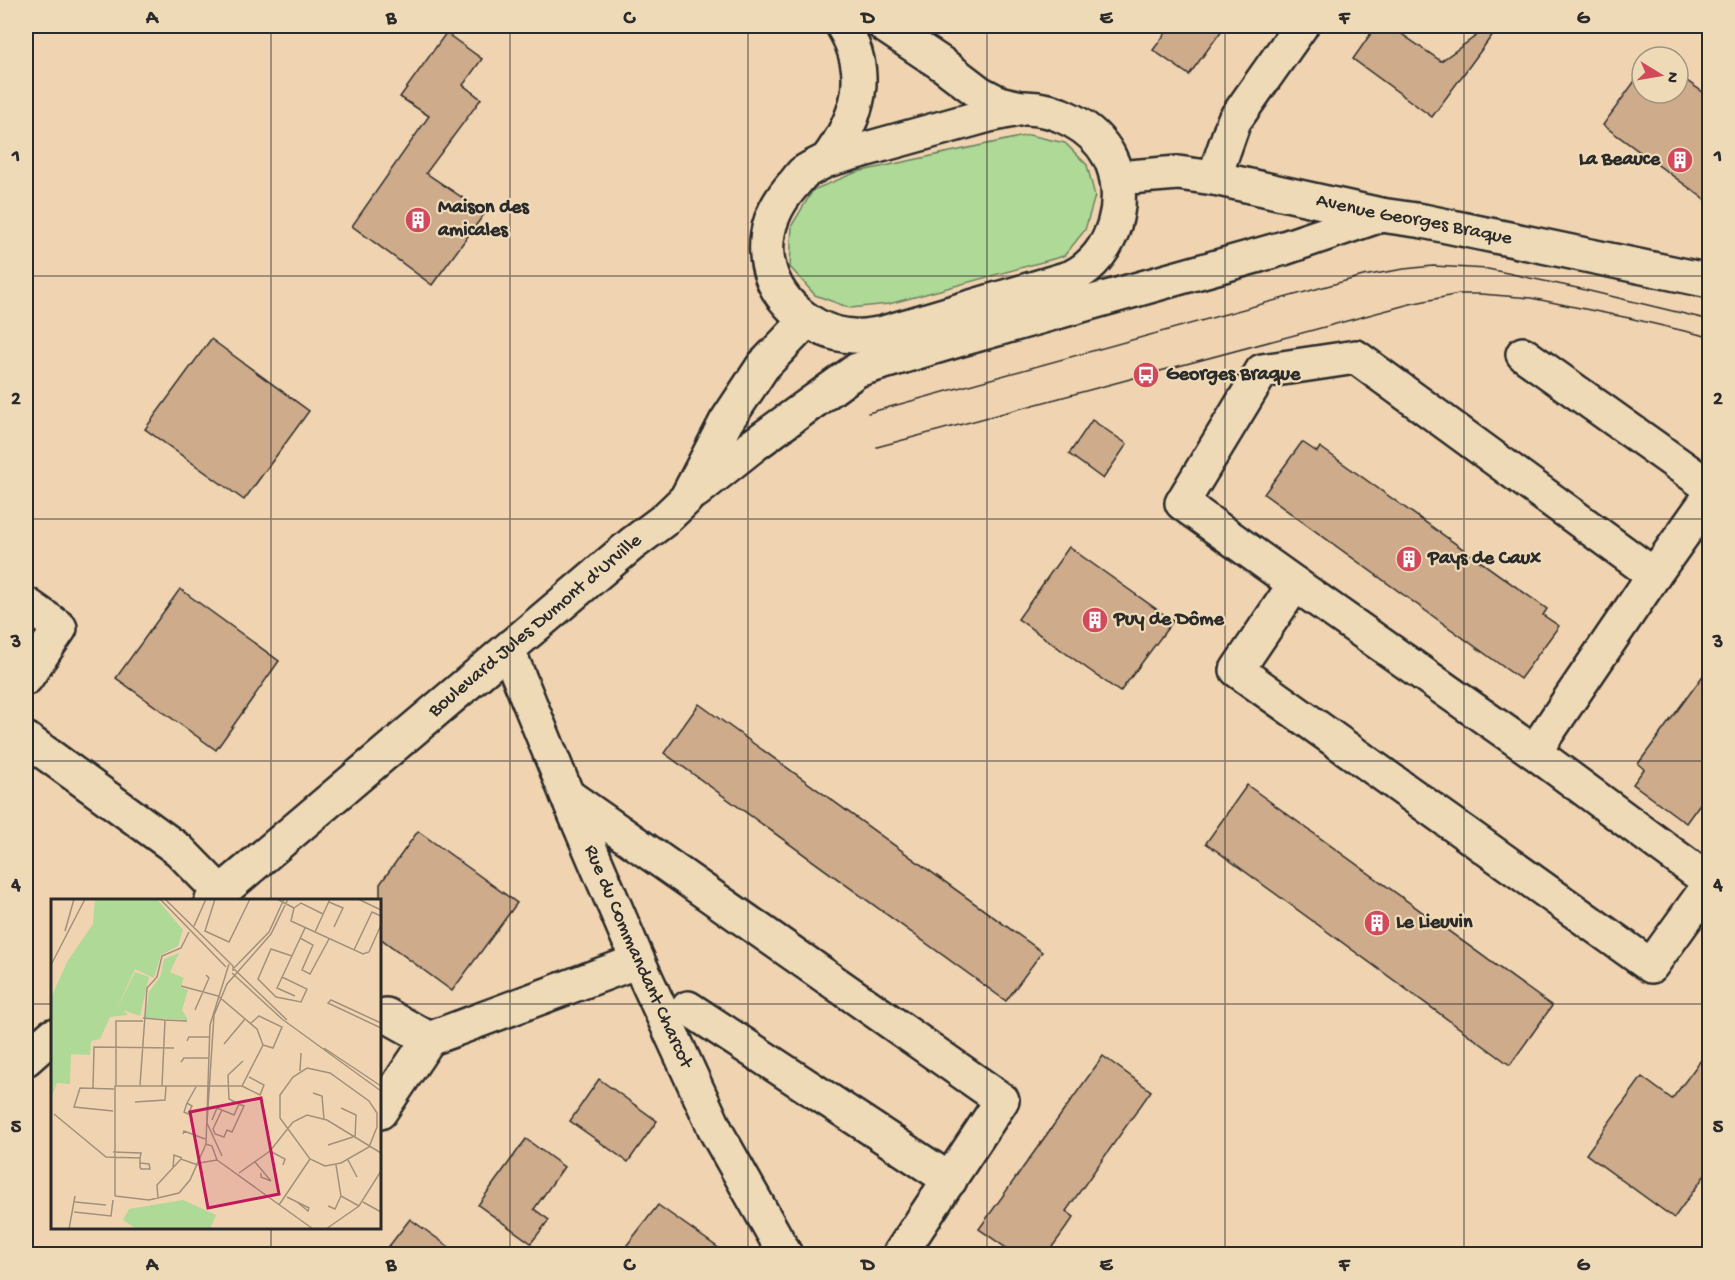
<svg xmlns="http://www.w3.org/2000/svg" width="1735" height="1280" viewBox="0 0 1735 1280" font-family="'Gochi Hand',sans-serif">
  <rect width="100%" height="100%" fill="#f0d4b1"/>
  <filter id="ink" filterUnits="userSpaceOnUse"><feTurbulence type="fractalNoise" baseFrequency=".0167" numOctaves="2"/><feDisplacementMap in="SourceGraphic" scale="12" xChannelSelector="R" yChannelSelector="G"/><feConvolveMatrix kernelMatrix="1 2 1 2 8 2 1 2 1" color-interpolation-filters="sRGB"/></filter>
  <g filter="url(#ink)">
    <path fill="#aed997" stroke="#6c8261" stroke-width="1.5" d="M1029,135L1065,143L1087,165L1095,196L1085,230L1064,256L889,304L850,308L815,295L790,267L792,225L813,190L857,172Z"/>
    <g fill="#cdab8b" stroke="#2b2b2b" stroke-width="1.5">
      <path d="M1171,26H1225L1189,75L1153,50Z"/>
      <path d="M1376,26H1390L1441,61L1490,26H1492L1496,30L1432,117L1353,59Z"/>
      <path d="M446,33L482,59L463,85L481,99L426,173L485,213L432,285L352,226L429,116L400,97Z"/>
      <path d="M1642,71V93H1678V75L1710,97V203L1603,125Z"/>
      <path d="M211,339L309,411L244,500L145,429Z"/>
      <path d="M1092,420L1127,444L1103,479L1069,454Z"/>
      <path d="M1302,442L1317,452L1320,447L1547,609L1543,615L1559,626L1520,679L1264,494Z"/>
      <path d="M1069,547L1173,621L1120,692L1018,619Z"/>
      <path d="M180,589L279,661L216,750L116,678Z"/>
      <path d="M1710,666V790L1686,823L1633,784L1644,769L1638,764Z"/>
      <path d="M699,704L1042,952L1006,1001L664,753Z"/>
      <path d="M1247,785L1552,1006L1510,1065L1206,843Z"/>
      <path d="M418,831L517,903L452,991L380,938V884Z"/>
      <path d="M1710,1048V1168L1674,1218L1586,1154L1642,1077L1672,1099Z"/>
      <path d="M1103,1056L1151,1091L1066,1211L1074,1217L1047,1254H1015L979,1229Z"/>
      <path d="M599,1079L657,1121L628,1162L570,1121Z"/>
      <path d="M526,1139L564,1167L534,1209L549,1220L531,1243L478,1205Z"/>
      <path d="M658,1205L727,1254H620Z"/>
      <path d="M410,1219L459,1254H383Z"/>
    </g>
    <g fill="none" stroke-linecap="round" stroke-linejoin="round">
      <defs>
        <g id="minor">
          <path d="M885,26L942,64L980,93L999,103L1021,108"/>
          <path d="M1023,108C1055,107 1093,126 1109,156C1130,197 1115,255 1072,277L880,334C871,335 861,337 853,336C833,335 813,326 798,313C758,278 757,227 791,187C795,183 799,177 803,173C810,168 819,164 827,160L989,115Z"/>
          <path d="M827,160C859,117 872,74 843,26"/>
          <path id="s1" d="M1117,178L1178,173L1214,178L1381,215L1423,221L1710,281"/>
          <path d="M1214,178L1234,121L1301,26"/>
          <path d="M1523,354L1710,487"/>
          <path d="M696,491L755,444L857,370L958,340L1284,248L1381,215"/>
          <path d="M1654,575L1710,496"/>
          <path d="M1295,584L1534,752"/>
          <path d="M26,604L60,628L26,678"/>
          <path id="s2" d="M508,650L567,795L638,961L717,1133L785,1254"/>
          <path d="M26,739L179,850L221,893"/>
          <path d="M567,795L1002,1100L900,1254"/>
          <path d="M1710,882L1534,752L1654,575L1356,357L1262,371L1182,503L1295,584L1237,670L1651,966L1710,884"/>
          <path id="s3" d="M212,900L632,544L664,520L686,499L726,422L763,366L807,320"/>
          <path d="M688,1008L950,1180"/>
          <path d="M380,1017L386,1015L429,1039"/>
          <path d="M26,1059L52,1036"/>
          <path d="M380,1112L429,1039L638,961"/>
        </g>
      </defs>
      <use href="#minor" stroke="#2b2b2b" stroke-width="38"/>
      <use href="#minor" stroke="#efdab8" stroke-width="33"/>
      <g stroke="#2b2b2b" stroke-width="1.5">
        <path d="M868,413L1363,276L1404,269L1433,266L1488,269L1577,288L1710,320"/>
        <path d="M877,447L1410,304L1459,294H1481L1531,298L1629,318L1710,337"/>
      </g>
    </g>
  </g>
  <path fill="none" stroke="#2b2b2b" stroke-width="1.5" stroke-opacity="0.55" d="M271,26V900M510,26V1254M748,26V1254M987,26V1254M1225,26V1254M1464,26V1254M26,276H1710M26,519H1710M26,761H1710M26,1004H52M380,1004H1710M271,1228V1254"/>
  <defs>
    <symbol id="building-disc" viewBox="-11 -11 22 22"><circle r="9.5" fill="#d1495b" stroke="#efdab8"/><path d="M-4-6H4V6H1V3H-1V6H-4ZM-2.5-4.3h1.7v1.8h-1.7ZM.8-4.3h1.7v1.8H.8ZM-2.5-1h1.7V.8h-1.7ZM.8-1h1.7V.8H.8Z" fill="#fff"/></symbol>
    <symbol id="bus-disc" viewBox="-11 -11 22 22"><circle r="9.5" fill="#d1495b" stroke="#efdab8"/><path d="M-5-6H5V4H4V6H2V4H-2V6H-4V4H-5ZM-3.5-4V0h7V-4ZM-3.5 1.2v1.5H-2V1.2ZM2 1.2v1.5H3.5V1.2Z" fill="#fff"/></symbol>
  </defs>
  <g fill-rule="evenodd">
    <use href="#building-disc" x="1665" y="145" width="30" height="30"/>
    <use href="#building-disc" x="403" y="205" width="30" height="30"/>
    <use href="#bus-disc" x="1131" y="360" width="30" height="30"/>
    <use href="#building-disc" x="1394" y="544" width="30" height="30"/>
    <use href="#building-disc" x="1080" y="605" width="30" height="30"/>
    <use href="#building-disc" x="1362" y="908" width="30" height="30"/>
  </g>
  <g text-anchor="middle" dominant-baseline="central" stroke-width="4.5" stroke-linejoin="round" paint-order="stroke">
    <g font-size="20" font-weight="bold" fill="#2b2b2b" stroke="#efdab8" text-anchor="start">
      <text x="1660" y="160" text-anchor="end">La Beauce</text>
      <text x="438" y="208">Maison des<tspan x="438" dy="23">amicales</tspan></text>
      <text x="1166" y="375">Georges Braque</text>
      <text x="1428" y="559">Pays de Caux</text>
      <text x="1114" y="620">Puy de Dôme</text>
      <text x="1396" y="923">Le Lieuvin</text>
    </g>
    <g font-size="20" fill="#2b2b2b" stroke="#efdab8">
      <text stroke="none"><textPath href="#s1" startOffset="302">Avenue Georges Braque</textPath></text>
      <text stroke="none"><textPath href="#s3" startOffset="424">Boulevard Jules Dumont d'Urville</textPath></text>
      <text stroke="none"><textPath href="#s2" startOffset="333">Rue du Commandant Charcot</textPath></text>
    </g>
  </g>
  <g transform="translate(51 899)">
    <rect width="330" height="330" fill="#f0d4b1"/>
    <path d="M44,0H106L132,31L127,47L110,56L103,79L84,70L64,114L84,73L98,78L89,117L72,111L77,116L59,118L49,140L40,142L39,156L20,155L19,185L6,184L0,200V99L16,63L42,25ZM128,54L119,73L133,79L129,88L137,91L131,111L137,121L94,119L98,93L109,78L113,60ZM132,301L165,316L159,330H86L72,321L78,310Z" fill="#aed997"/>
    <path fill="none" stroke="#a1907b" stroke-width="1.5" d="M109,0L175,68M114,0L182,67V72M164,0L154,32L178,43L199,0M226,0L243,9L240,22L312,55L318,53L330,26M307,0L330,11M278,3L292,9L283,28M243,9L250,4L272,15M0,24V43M143,27L155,0M14,32L23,0M264,33L279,0M249,39L262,46L251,71L259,75L278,40M303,51L321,13L330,17M0,66L34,0M183,69L218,33L233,0M183,70L236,121M181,74L231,120L330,192M231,78L256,90L250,103L225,98L207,80L220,50L241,57M244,97L226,89L254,29M144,111L158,79L155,76M92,119L114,121M200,124L208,117L231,128L222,149L212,146M330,124L280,101L277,104L330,129M136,142L138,138H158M173,145L194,120M273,149L330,187M130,163L133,159H157M256,169L279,174L318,202L326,214V228L318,248L290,264L274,267L259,260L229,219V196L242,178ZM249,172L250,154M65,186V122H92M89,186L96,89L106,78L111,57L130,49L138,33M111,187L114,121L136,122M191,187L209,196L213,186L198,178M42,189L43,148L123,149M262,194L271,197L273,220M84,203L114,201L115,187M136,204L141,207L137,215L133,213L136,204L145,188M188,205L183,216L171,211L162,230L164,235L173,238L176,231L181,233L193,207L188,205L178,200L177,176L192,162M290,209L305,216L304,239M62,212L23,208L29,189L63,190M3,215L55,258L89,259M161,221L166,209L171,211M132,235L133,232L154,240M155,245L159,126L178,65M155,245L161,247L166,261M277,246L302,238M219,252L234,260L232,266M62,253L90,254L89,259V268L90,270H99L98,265L89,264M171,257L156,224L163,116L176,85L220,35L237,0M166,261L262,330M297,261L306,278M204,263L220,282L210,278V274M148,264L166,261M285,266L290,297L308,307M122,269L123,256L131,259M188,274L219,252L242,223L256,216L276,221L330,254M64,297V187H191L212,146L206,130L167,97L130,87M64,297L98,301L128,294L139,281L155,245M236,298L258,309L257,312L246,303M107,300L106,286L130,260L147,266M24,303L55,306M312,303L330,313M228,306L259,260M277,307L284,310L290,297M23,313L60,317L62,301M18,330L24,297M275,330L308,307L330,272"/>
    <path fill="#c2185b" fill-opacity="0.15" stroke="#c2185b" stroke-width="3" d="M210,199L228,295L157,309L139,213Z"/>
    <rect width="330" height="330" fill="none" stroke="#2b2b2b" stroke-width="3"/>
  </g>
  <rect width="1735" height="1280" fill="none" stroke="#efdab8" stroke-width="66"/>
  <g transform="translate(1660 75) rotate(101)"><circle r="28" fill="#efdab8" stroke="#a19480" stroke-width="1.5"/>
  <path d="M0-4.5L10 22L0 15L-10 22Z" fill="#d1495b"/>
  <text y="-9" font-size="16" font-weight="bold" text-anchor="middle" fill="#2b2b2b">N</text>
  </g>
  <rect x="33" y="33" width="1669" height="1214" fill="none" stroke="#2b2b2b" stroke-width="2"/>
  <g font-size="20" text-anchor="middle" font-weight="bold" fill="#2b2b2b">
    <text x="152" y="23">A</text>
    <text x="391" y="23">B</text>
    <text x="629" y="23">C</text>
    <text x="868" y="23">D</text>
    <text x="1106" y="23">E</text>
    <text x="1344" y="23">F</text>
    <text x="1583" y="23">G</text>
    <text x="16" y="161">1</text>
    <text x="1718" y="161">1</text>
    <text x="16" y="404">2</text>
    <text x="1718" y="404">2</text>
    <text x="16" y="647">3</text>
    <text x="1718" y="647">3</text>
    <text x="16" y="890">4</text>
    <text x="1718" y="890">4</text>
    <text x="16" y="1132">5</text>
    <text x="1718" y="1132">5</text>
    <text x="152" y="1270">A</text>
    <text x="391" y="1270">B</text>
    <text x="629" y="1270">C</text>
    <text x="868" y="1270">D</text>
    <text x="1106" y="1270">E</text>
    <text x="1344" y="1270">F</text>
    <text x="1583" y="1270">G</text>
  </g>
</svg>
